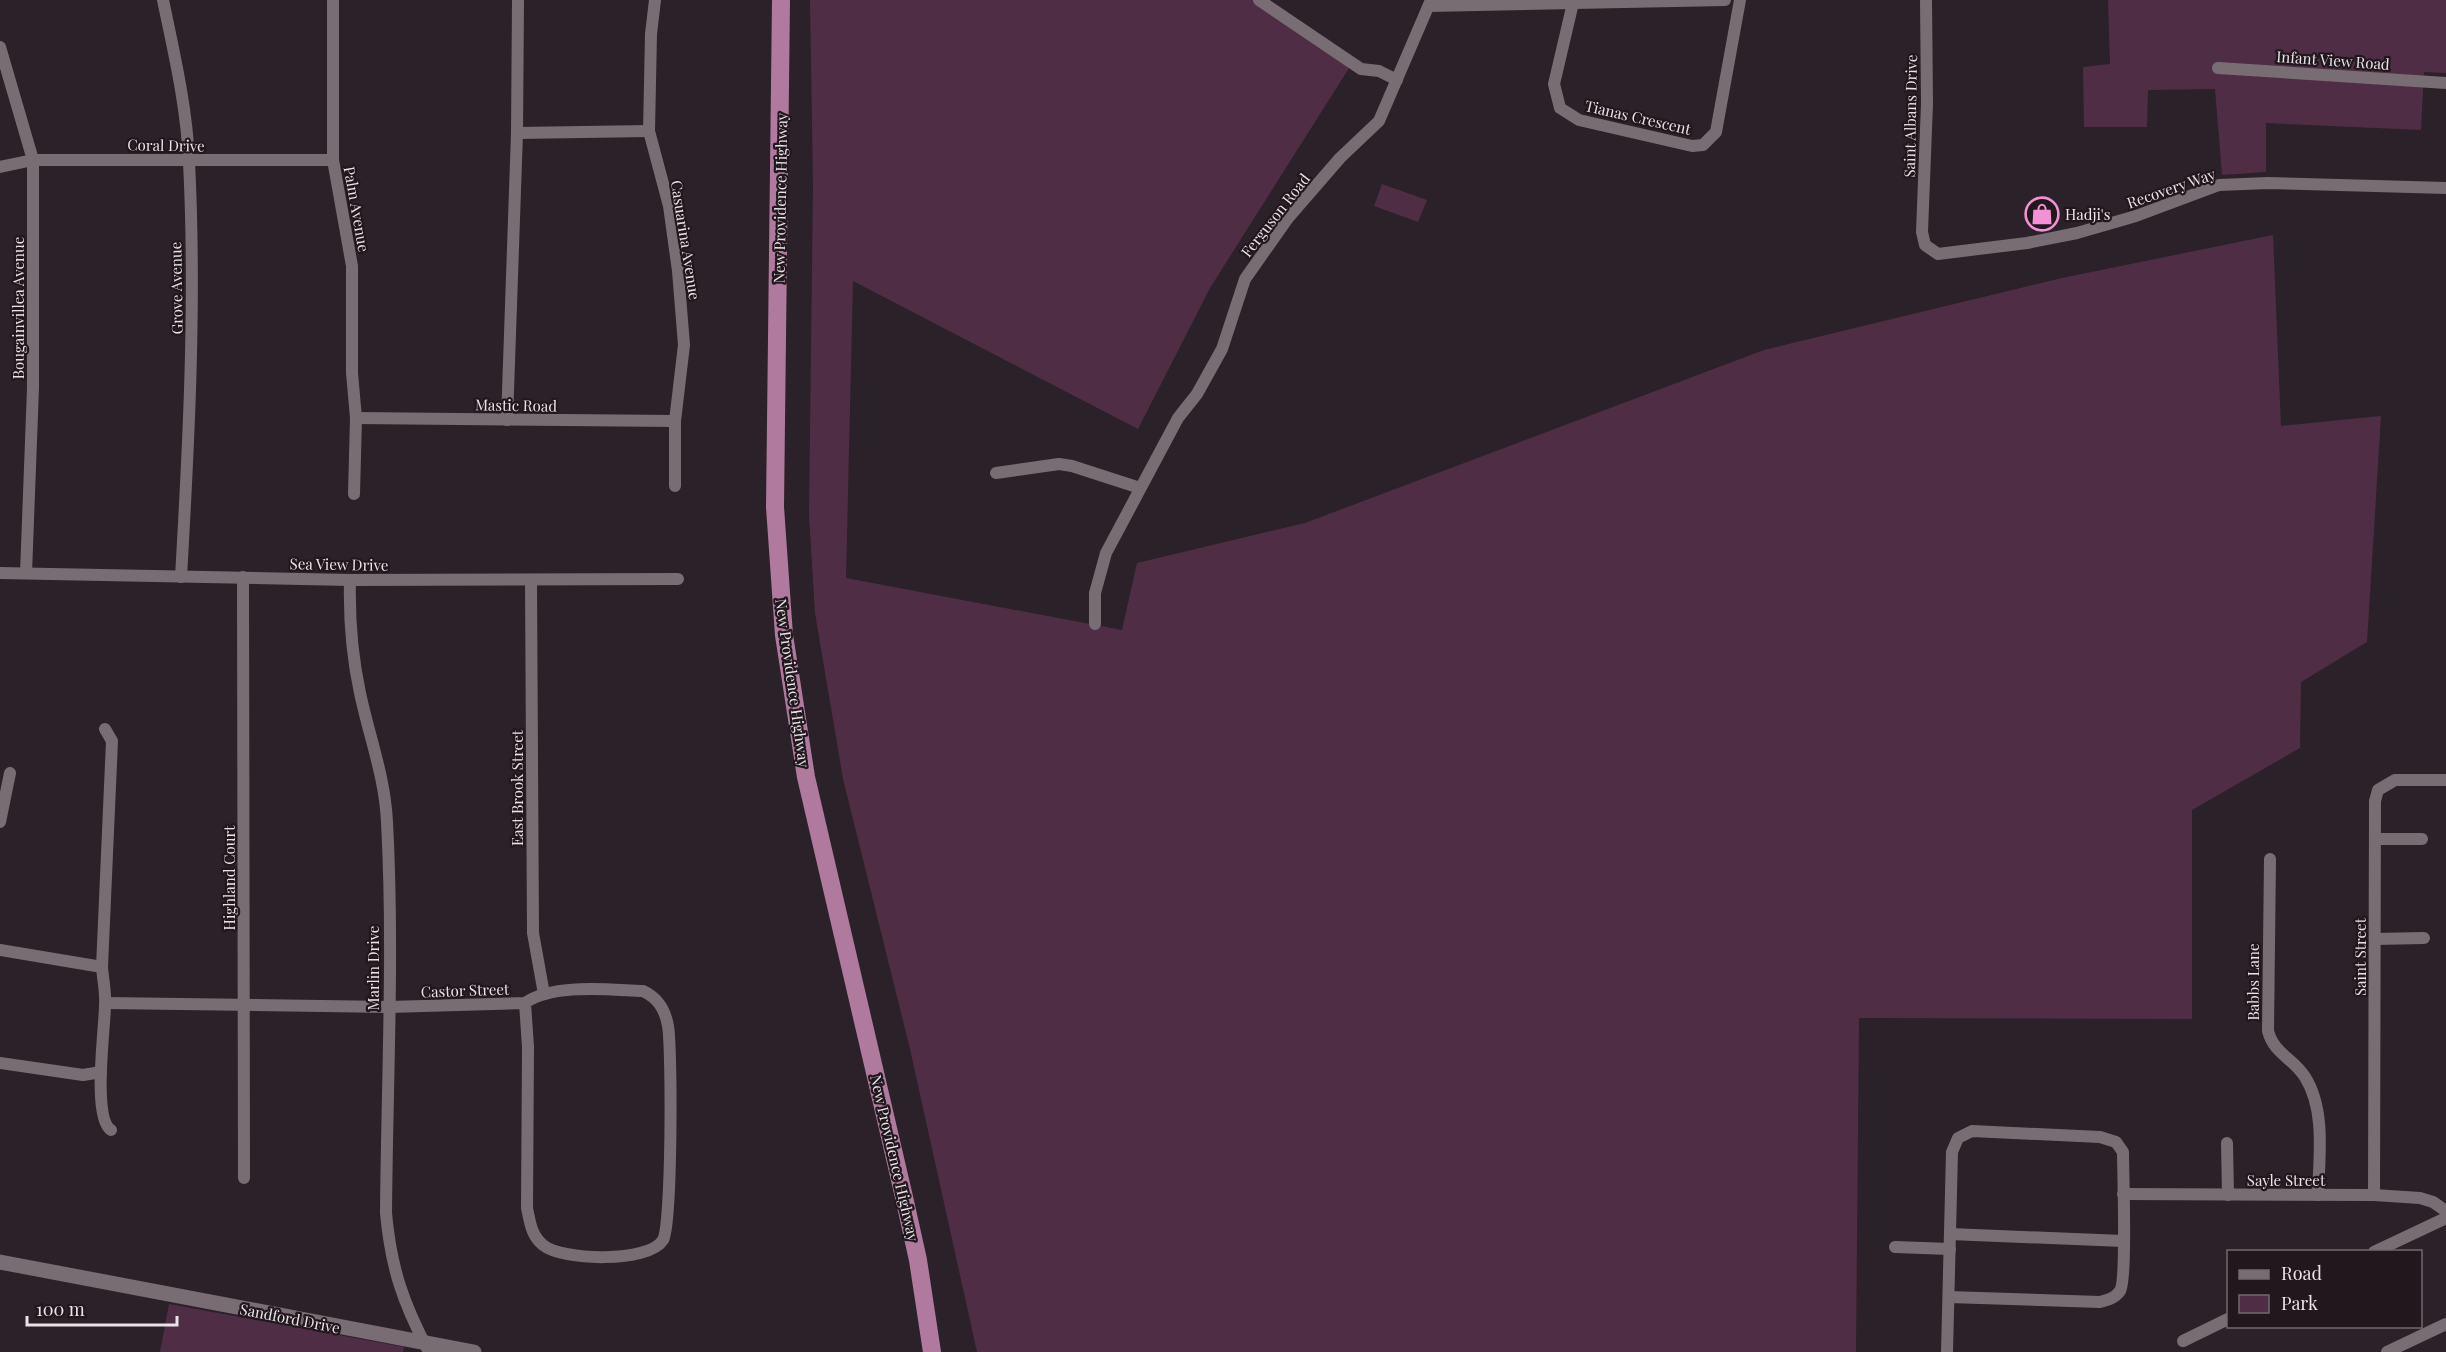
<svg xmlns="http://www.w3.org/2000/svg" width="2446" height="1352" viewBox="0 0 2446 1352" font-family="'Playfair Display',serif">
  <rect width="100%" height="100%" fill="#2b2128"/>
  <g fill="#4f2e45">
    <path d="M810,0H1261L1351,65L1210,288L1138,429L853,281L846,578L1122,630L1137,563L1305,523L1764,350L2062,278L2273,235L2281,426L2381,416L2367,642L2301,682L2300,748L2192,810V1019L1859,1018L1856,1352H977L910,1049L843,779L815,613L809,514L813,186Z"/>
    <path d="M2108,0H2446V73L2424,72L2421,130L2266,123V172L2222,175L2215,89L2148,90L2147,127H2084L2083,67L2110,64Z"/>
    <path d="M1382,184L1427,200L1418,222L1374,206Z"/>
    <path d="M169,1304L404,1347L403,1352H160Z"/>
  </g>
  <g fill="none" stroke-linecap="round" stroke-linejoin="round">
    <g stroke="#796d74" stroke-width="12">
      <path d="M163,0C174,53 187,108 189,162C196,300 189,438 181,577"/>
      <path d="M333,0V160L352,266V373L356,418L354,494"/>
      <path d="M655,0L651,34L649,131L669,206L678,271L684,345L675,421V486"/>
      <path d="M1259,0L1361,69L1379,71L1397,80"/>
      <path d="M1926,0L1927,104L1922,232L1925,245L1938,254L2027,243L2077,233L2136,216L2219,185L2268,183L2446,188"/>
      <path d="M1573,3L1554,84L1560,108L1579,120L1692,146L1703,145L1716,132L1740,0"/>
      <path d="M1429,6L1725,0"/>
      <path d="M0,47L33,160V388L26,573"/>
      <path d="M2218,68L2446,83"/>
      <path d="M517,133L649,131"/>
      <path d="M0,167L33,160H333"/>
      <path d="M356,418L675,421"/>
      <path d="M507,420L517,133L518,0"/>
      <path d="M996,473L1059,464L1072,466L1140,488"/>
      <path d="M0,573L350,580L678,579"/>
      <path d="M243,577L244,1178"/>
      <path d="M350,580C349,618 352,656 360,693C369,736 385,777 387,822C394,951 387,1083 386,1213C391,1268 403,1303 429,1352"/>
      <path d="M531,581L533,933L544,994"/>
      <path d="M1095,624V593L1106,553L1178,418L1197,394L1222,349L1245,279L1288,218L1340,158L1379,121L1431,0"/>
      <path d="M105,729L112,741L102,967C103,980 106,993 105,1005C105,1027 92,1118 111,1130"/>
      <path d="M0,822L10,773"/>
      <path d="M2376,839H2422"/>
      <path d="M2270,859L2268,1031C2274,1054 2293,1058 2305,1077C2326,1110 2319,1158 2318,1195"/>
      <path d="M2375,939L2424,938"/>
      <path d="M0,950L102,967"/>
      <path d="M106,1003L389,1007L525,1003C553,983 610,990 643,991C658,998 665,1009 668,1026C672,1050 672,1225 663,1240C649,1263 562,1261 543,1245C531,1235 530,1222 527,1208L528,1047L525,1003"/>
      <path d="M0,1063L83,1075L101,1072"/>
      <path d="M2227,1143L2228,1195"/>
      <path d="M2123,1194L2374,1195L2420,1198L2433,1202L2446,1211"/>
      <path d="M2374,1195L2375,801L2378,790L2395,780H2446"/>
      <path d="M1950,1234L2123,1241"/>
      <path d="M1895,1247L1950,1249"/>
      <path d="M2374,1252L2446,1218"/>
      <path d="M2183,1341L2228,1319"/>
      <path d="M1947,1352L1952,1152L1958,1138L1972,1131L2100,1137L2116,1142L2123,1152C2123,1173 2127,1280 2120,1291C2115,1298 2108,1300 2100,1302L1949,1297"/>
      <path d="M2387,1352L2446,1324"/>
    </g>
    <path stroke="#796d74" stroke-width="15" d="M0,1262L474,1352"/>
    <path stroke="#b07a9e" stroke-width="18" d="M781,0L775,507L784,635L806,777L904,1197L918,1260L932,1352"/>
  </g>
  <defs>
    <symbol id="shop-ring" viewBox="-11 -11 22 22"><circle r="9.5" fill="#21181e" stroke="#f391d5" stroke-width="1.5"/><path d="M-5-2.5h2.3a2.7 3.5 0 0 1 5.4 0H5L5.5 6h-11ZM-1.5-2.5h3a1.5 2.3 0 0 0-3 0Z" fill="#f391d5"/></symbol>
  </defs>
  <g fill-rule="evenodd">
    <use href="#shop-ring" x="2023" y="195" width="38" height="38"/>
  </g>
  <g text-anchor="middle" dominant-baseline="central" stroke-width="4.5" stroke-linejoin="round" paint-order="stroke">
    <g font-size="15" fill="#e9e2e6" stroke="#21181e">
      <text transform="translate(2333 60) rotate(4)">Infant View Road</text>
      <text transform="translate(1910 116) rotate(-89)">Saint Albans Drive</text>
      <text transform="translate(1638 117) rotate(13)">Tianas Crescent</text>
      <text transform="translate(166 145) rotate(1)">Coral Drive</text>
      <text transform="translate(2171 188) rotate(-19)">Recovery Way</text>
      <text transform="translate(780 198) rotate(-89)">New Providence Highway</text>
      <text transform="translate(357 209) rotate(80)">Palm Avenue</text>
      <text transform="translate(1275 215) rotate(-52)">Ferguson Road</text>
      <text transform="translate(686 240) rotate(81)">Casuarina Avenue</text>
      <text transform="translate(176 288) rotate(-91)">Grove Avenue</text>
      <text transform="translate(18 308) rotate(-90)">Bougainvillea Avenue</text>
      <text transform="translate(516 405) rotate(1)">Mastic Road</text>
      <text transform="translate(339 564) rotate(1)">Sea View Drive</text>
      <text transform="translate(793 683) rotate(82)">New Providence Highway</text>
      <text transform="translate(517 788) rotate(-90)">East Brook Street</text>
      <text transform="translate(229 878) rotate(-90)">Highland Court</text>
      <text transform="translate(2360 957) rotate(-90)">Saint Street</text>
      <text transform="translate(373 968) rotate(-90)">Marlin Drive</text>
      <text transform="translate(2253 982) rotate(-90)">Babbs Lane</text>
      <text transform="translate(465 990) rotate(-2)">Castor Street</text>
      <text transform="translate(895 1158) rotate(77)">New Providence Highway</text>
      <text x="2286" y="1180">Sayle Street</text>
      <text transform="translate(290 1318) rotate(11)">Sandford Drive</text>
    </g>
    <g font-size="15" fill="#e9e2e6" stroke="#21181e" text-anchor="start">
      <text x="2065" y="214">Hadji's</text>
    </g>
  </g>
  <rect x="2227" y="1250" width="195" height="78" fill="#21181e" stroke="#71696e" stroke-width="1.5"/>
  <rect x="2239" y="1270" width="30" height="9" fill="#796d74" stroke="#71696e" stroke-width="1.5"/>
  <text x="2281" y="1280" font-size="18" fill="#e9e2e6">Road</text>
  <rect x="2239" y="1295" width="30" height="18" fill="#4f2e45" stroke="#71696e" stroke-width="1.5"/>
  <text x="2281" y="1310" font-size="18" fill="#e9e2e6">Park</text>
  <path d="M27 1316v9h150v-9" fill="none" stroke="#e9e2e6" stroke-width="3"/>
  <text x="36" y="1316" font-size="18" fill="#e9e2e6" stroke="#21181e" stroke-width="4.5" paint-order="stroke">100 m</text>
</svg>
